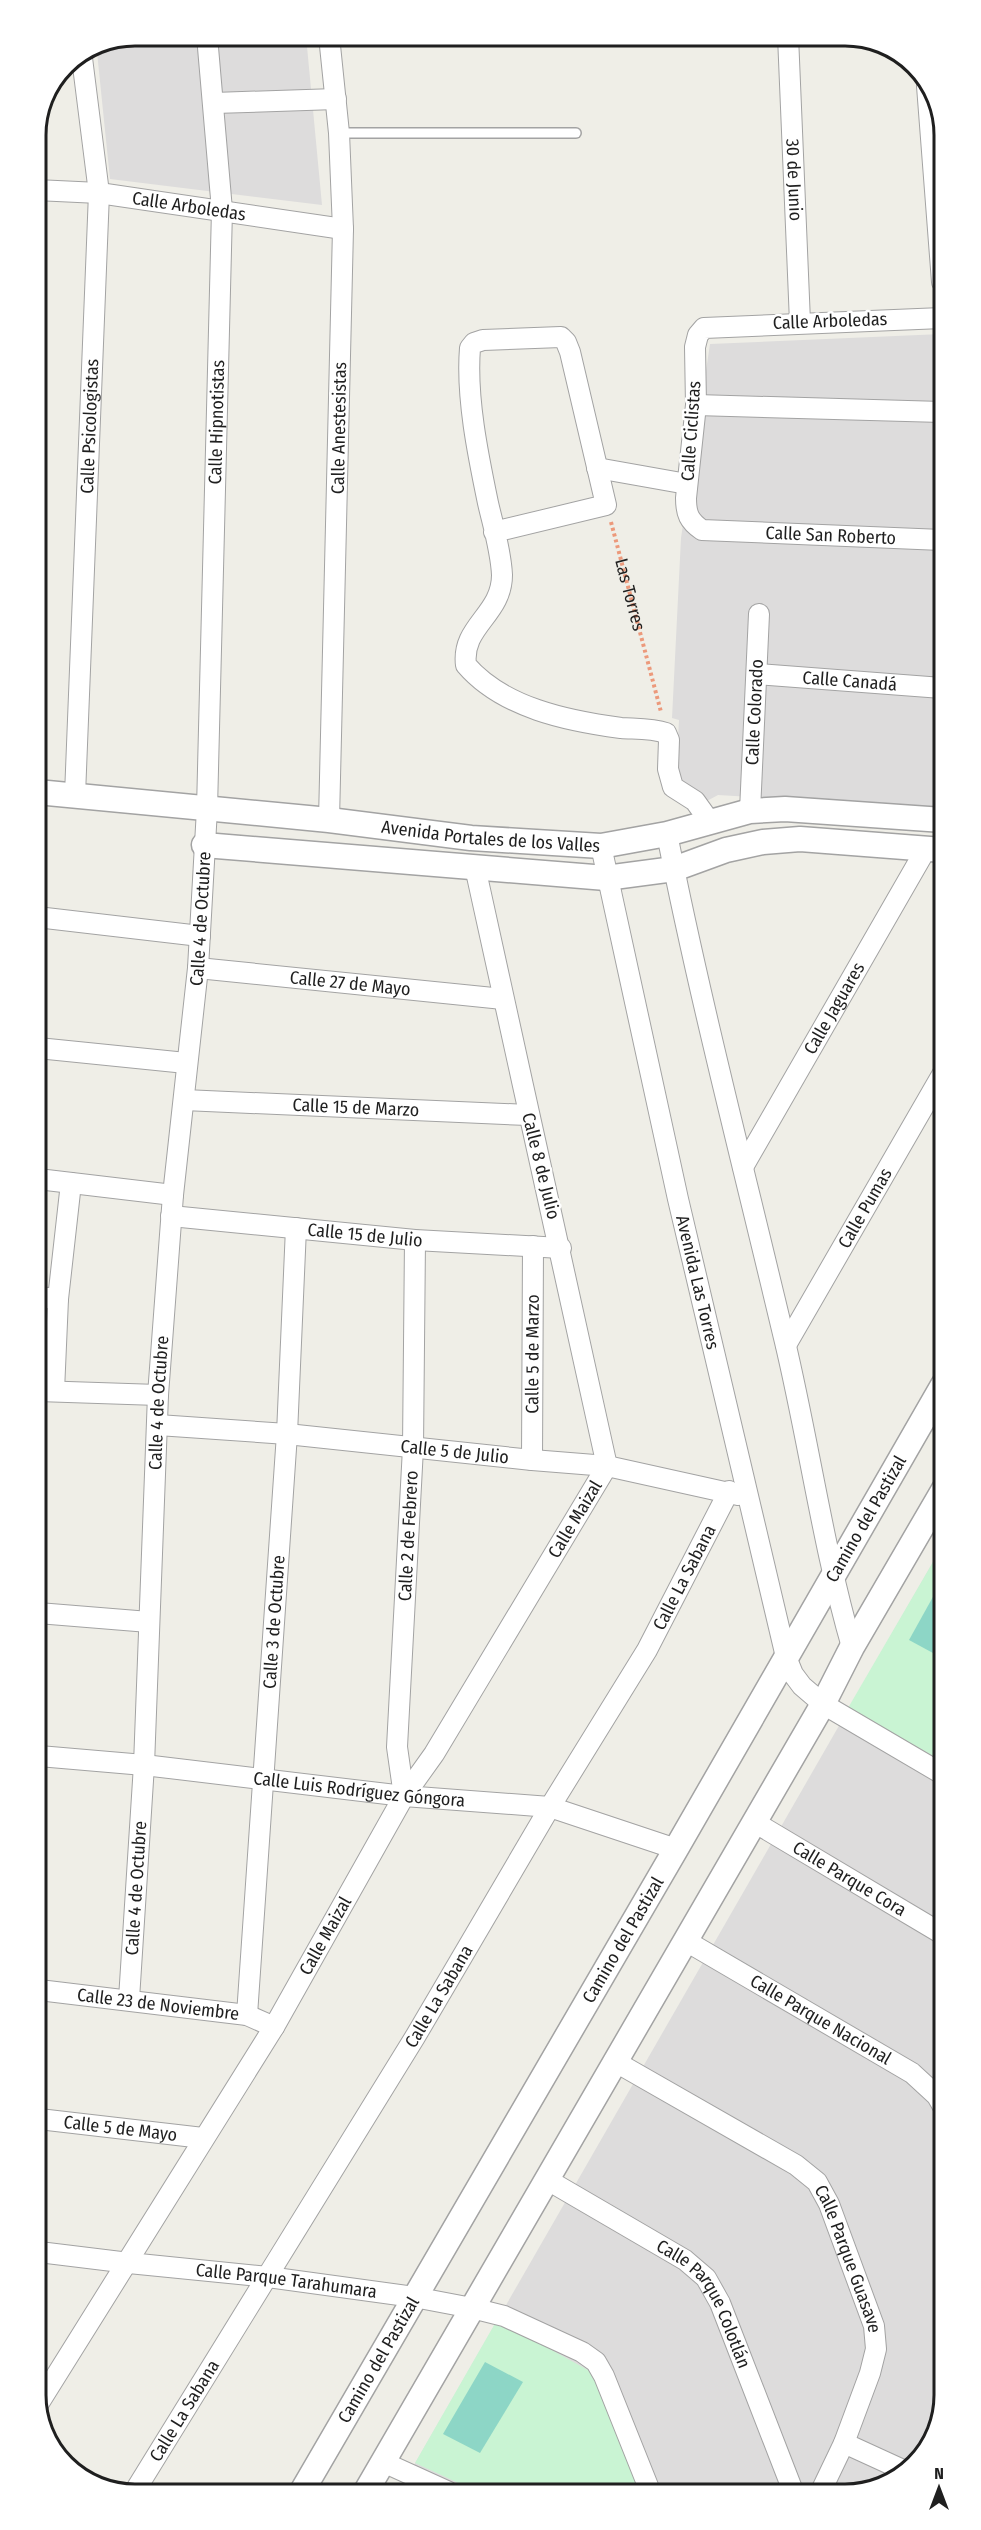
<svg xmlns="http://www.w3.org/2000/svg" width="981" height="2530" viewBox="0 0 981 2530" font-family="'Fira Sans Condensed',sans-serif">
  <rect width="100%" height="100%" fill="#efeee7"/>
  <g fill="#dddcdc">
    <path d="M135,36H306L322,205L110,179L97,52Z"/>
    <path d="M942,334L943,809L718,795L705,802L676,776L679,720L672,718L681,538L710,344Z"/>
    <path d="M944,1543L945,2395L924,2455L872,2491L398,2493Z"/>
  </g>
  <g fill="#c9f4d3">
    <path d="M944,1543V1762L848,1708Z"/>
    <path d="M497,2320L597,2375L640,2492H478L415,2463Z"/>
  </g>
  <g fill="#8dd6c6">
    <path d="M944,1577V1659L909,1640Z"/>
    <path d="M485,2362L523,2382L480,2453L443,2434Z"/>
  </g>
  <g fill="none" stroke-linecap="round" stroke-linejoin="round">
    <defs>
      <path id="service" d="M339,133H576"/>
      <g id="minor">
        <path d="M329,36L339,133L343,229L329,820"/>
        <path id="s2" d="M788,36L800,322"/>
        <path d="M927,86L942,282"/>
        <path d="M214,103L336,99"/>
        <path id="s3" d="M36,190L99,193L343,229"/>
        <path id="s4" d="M942,318L704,328L698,335L695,347L696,405L686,498C686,514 689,521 702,530L942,540"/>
        <path d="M696,405L942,412"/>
        <path d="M597,468L687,484"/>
        <path d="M494,532L606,505L570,352L566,342L561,337L483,340L474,343L470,348C466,397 478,455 488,503C493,525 501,551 502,575C502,615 461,626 466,665C503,708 568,721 621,728C635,729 652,728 666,733L669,740L668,769L673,787L695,801L710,822"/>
        <path id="s5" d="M757,674L942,688"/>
        <path id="s6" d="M75,795L99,193L82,58"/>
        <path id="s7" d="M750,811L759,614"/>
        <path d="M667,834C701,1005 745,1173 785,1342C809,1443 823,1547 852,1647"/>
        <path id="s8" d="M601,846L678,1199L786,1657L793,1674L802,1686L823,1704L944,1775"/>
        <path d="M37,917L200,936"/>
        <path id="s9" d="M198,968L503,999"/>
        <path d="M38,1048L186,1063"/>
        <path id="s10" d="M184,1100L528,1115"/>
        <path id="s11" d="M743,1167L926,849"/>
        <path d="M38,1179L173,1195"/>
        <path id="s12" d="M171,1216L415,1240L561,1248"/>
        <path d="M38,1297L58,1299"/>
        <path id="s13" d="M786,1345L943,1073"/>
        <path d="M38,1391L158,1395"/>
        <path d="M54,1391L58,1299L71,1183"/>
        <path id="s14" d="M158,1425L287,1434L532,1460L607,1466L738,1495"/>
        <path id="s15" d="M532,1460L533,1246"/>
        <path d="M38,1613L149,1622"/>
        <path id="s16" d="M39,1756L144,1765L404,1796L550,1807L676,1849"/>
        <path id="s17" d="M404,1796L397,1747L413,1448L415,1240"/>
        <path id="s18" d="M754,1822L944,1935"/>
        <path id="s19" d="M686,1941L912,2073L937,2096L945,2110"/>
        <path id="s20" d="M39,1990L247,2015L274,2027"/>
        <path id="s21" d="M129,1999L144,1765L158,1395L173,1195L198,968L207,809L222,210L207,36"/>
        <path id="s22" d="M247,2015L287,1434L296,1228"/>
        <path id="s23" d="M614,2061L796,2165L817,2182L829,2204L874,2326L876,2349L870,2373L844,2443L821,2491"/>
        <path id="s24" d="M39,2119L203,2138"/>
        <path id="s25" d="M546,2179L685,2260L706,2278L720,2303L793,2491"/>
        <path id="s26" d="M39,2252L129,2263L268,2277L414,2297L472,2308L504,2316L582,2352L596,2362L604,2376L650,2491"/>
        <path id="s27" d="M39,2403L274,2027L404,1796L434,1754L607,1466C564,1265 518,1067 475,867"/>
        <path d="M844,2443L903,2470"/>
        <path d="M383,2462L449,2492"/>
        <path id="s28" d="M133,2494L415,2037L550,1807L647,1650L729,1491"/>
      </g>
      <g id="tertiary">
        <path id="s29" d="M37,792L329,820L471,838L601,846L667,834L750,811L785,809L943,820"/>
        <path d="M204,845L606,878L674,869L726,850L763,842L800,839L943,850"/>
        <path id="s30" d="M301,2493L676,1849L943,1385"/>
        <path d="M365,2493L823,1704L852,1647L944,1489"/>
      </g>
    </defs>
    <use href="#service" stroke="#a3a3a3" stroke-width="12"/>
    <use href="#minor" stroke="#a3a3a3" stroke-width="22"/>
    <use href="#tertiary" stroke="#a3a3a3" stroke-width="27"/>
    <path stroke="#ec997b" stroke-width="4" stroke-dasharray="3 3" stroke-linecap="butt" id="s1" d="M611,522L661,712"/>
    <use href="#service" stroke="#fff" stroke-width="9"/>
    <use href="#minor" stroke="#fff" stroke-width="20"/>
    <use href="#tertiary" stroke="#fff" stroke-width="24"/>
  </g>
  <g text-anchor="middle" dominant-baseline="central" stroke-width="5" stroke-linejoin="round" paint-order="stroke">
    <g font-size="18" fill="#1f1f1f" stroke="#fff">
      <text stroke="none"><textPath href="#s2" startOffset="144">30 de Junio</textPath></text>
      <text stroke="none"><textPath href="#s3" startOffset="154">Calle Arboledas</textPath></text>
      <text transform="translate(830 321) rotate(-2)">Calle Arboledas</text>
      <text stroke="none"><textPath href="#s21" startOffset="1580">Calle Hipnotistas</textPath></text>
      <text stroke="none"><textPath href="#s6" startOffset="369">Calle Psicologistas</textPath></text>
      <text transform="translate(339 428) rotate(-89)">Calle Anestesistas</text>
      <text transform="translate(691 431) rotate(-86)">Calle Ciclistas</text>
      <text stroke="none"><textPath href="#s4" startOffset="578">Calle San Roberto</textPath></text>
      <text stroke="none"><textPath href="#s1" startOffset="75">Las Torres</textPath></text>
      <text stroke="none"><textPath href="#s5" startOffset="93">Calle Canadá</textPath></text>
      <text stroke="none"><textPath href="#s7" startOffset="99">Calle Colorado</textPath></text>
      <text stroke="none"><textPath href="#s29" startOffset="456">Avenida Portales de los Valles</textPath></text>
      <text stroke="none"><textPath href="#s21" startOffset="1083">Calle 4 de Octubre</textPath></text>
      <text stroke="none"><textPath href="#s9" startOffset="153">Calle 27 de Mayo</textPath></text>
      <text stroke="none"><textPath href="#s11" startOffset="183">Calle Jaguares</textPath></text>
      <text stroke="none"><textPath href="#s10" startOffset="172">Calle 15 de Marzo</textPath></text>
      <text transform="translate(541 1166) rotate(76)">Calle 8 de Julio</text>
      <text stroke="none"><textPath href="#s13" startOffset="158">Calle Pumas</textPath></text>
      <text stroke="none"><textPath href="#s12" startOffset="195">Calle 15 de Julio</textPath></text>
      <text stroke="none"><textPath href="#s8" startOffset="447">Avenida Las Torres</textPath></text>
      <text stroke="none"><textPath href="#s15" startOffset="106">Calle 5 de Marzo</textPath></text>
      <text stroke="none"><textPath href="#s21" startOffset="597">Calle 4 de Octubre</textPath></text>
      <text stroke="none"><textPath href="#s14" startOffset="298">Calle 5 de Julio</textPath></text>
      <text stroke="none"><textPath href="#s27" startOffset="1034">Calle Maizal</textPath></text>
      <text stroke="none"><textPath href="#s30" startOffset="1126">Camino del Pastizal</textPath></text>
      <text stroke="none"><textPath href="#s17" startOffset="261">Calle 2 de Febrero</textPath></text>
      <text stroke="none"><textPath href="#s28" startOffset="1070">Calle La Sabana</textPath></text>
      <text stroke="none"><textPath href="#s22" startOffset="394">Calle 3 de Octubre</textPath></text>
      <text stroke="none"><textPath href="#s16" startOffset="322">Calle Luis Rodríguez Góngora</textPath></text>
      <text stroke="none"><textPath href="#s18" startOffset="111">Calle Parque Cora</textPath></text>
      <text stroke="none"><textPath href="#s21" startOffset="111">Calle 4 de Octubre</textPath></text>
      <text stroke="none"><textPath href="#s27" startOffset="548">Calle Maizal</textPath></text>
      <text stroke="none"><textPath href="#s30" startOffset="640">Camino del Pastizal</textPath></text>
      <text stroke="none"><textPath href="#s28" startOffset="584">Calle La Sabana</textPath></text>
      <text stroke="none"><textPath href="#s20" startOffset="120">Calle 23 de Noviembre</textPath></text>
      <text stroke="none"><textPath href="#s19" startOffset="156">Calle Parque Nacional</textPath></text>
      <text stroke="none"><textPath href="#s24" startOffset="82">Calle 5 de Mayo</textPath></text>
      <text stroke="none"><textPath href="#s23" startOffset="320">Calle Parque Guasave</textPath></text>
      <text stroke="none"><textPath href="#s26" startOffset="249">Calle Parque Tarahumara</textPath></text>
      <text stroke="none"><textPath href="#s25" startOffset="208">Calle Parque Colotlán</textPath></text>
      <text stroke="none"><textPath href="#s30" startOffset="154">Camino del Pastizal</textPath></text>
      <text stroke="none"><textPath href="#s28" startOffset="98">Calle La Sabana</textPath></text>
    </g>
  </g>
  <path d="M0 0H981V2530H0ZM135 46H845A89 89 0 0 1 934 135V2395A89 89 0 0 1 845 2484H135A89 89 0 0 1 46 2395V135A89 89 0 0 1 135 46Z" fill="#fff" fill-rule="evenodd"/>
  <path fill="none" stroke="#1f1f1f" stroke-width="3" d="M135 46H845A89 89 0 0 1 934 135V2395A89 89 0 0 1 845 2484H135A89 89 0 0 1 46 2395V135A89 89 0 0 1 135 46Z"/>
  <g transform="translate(939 2488)" stroke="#ffffff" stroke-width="4.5" paint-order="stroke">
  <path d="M0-4.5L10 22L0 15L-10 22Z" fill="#1f1f1f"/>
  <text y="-9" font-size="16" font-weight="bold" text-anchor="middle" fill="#1f1f1f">N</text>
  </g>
</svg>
